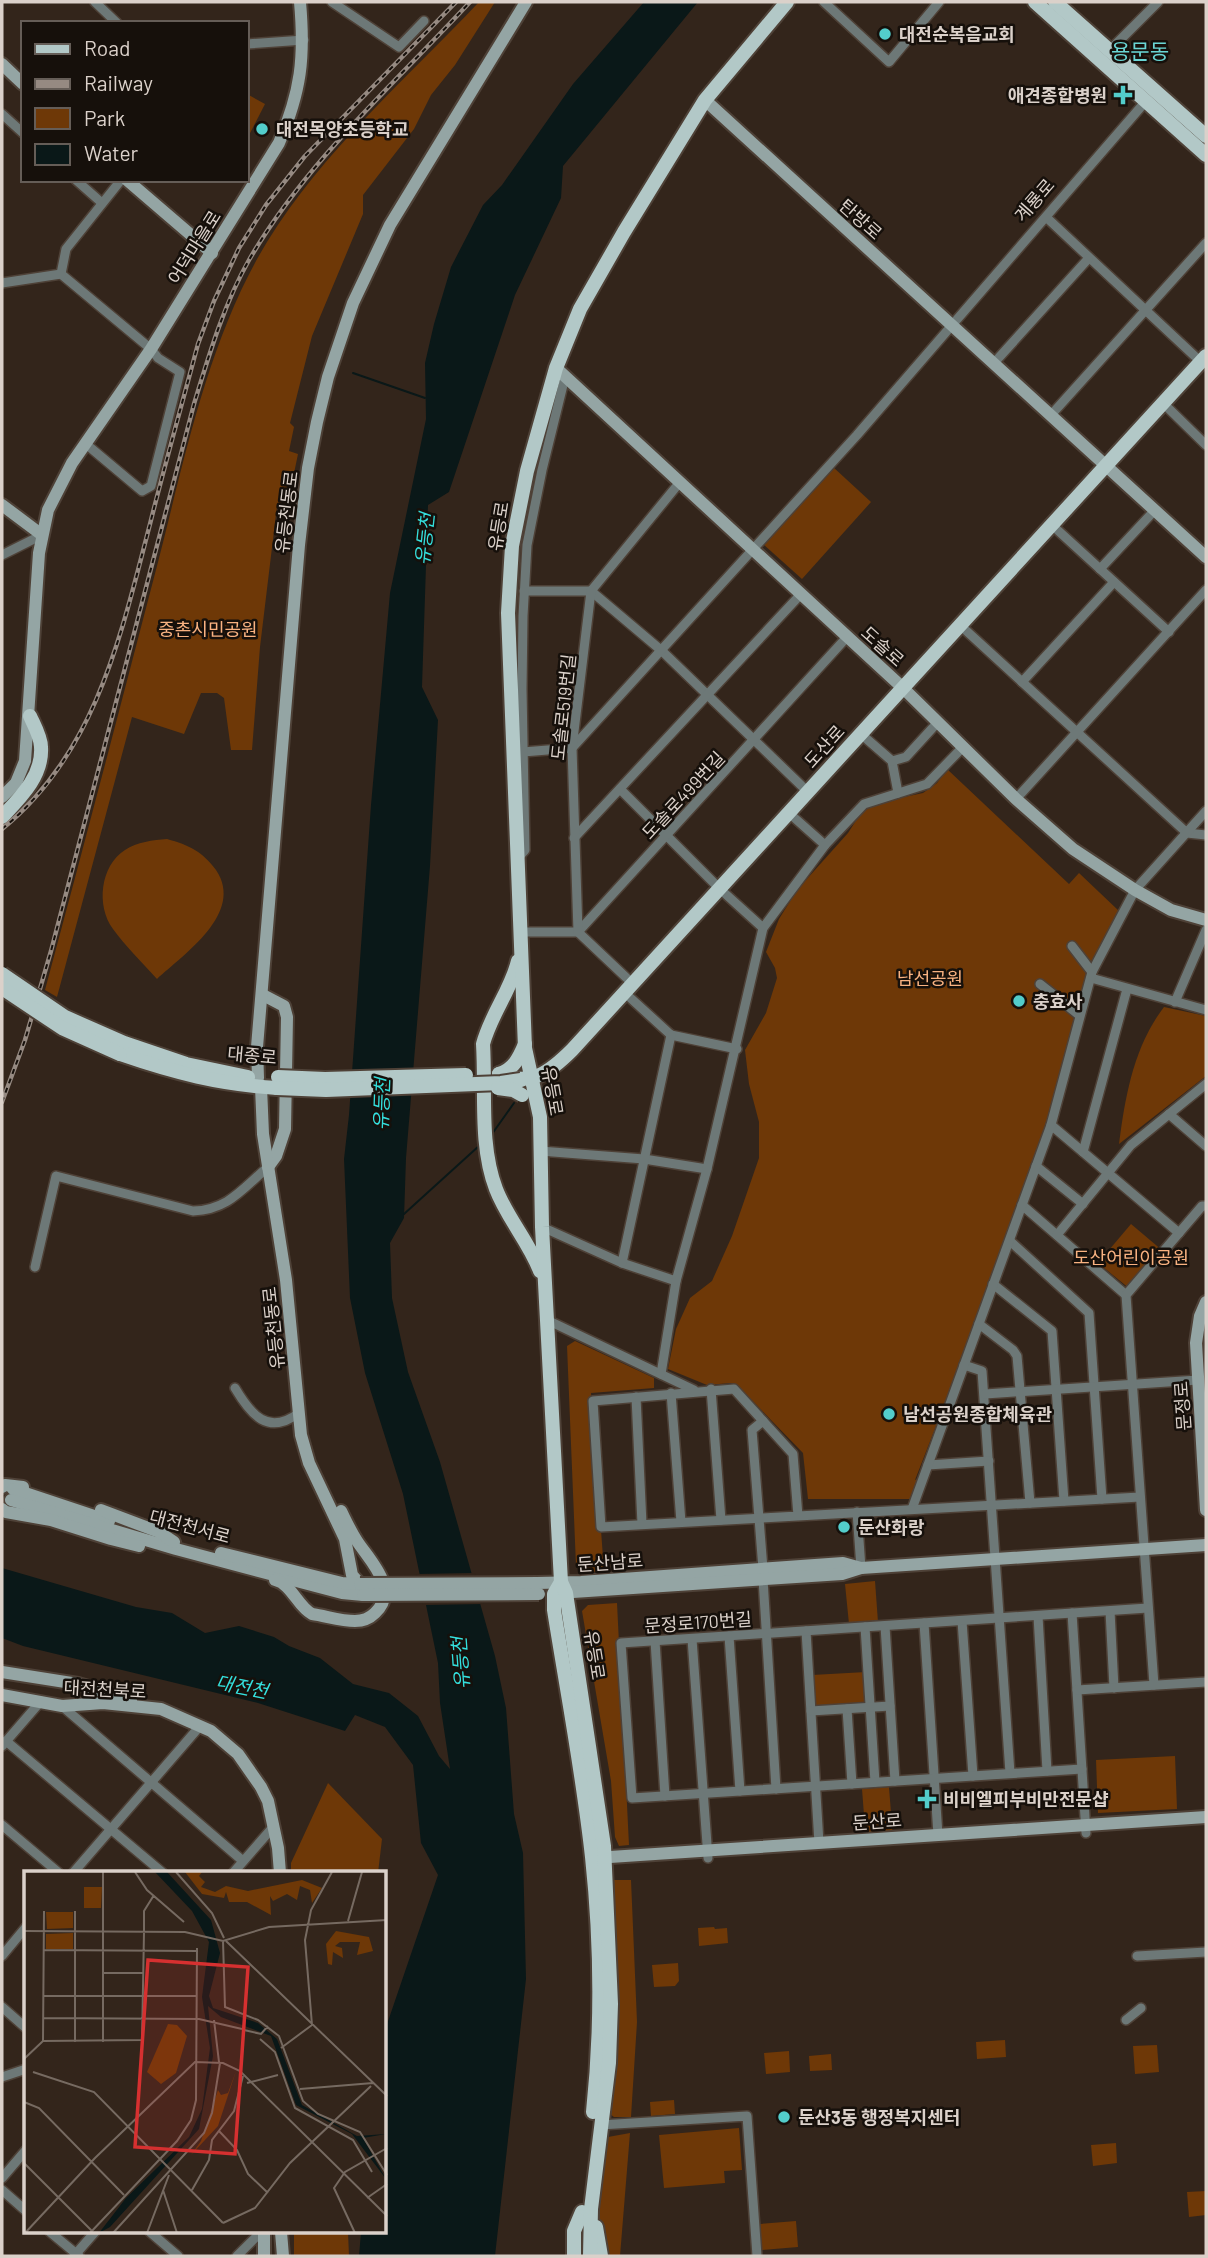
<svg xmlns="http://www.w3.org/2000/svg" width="1208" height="2258" viewBox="0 0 1208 2258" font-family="Barlow,'Noto Sans KR',sans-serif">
  <rect width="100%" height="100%" fill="#33251b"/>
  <g fill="#6e3807">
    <path d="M479,2H495L455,65L431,95L414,129L363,195V214L312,336L290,423L294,427L289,451L298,454L287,507L277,506L260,647L252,750H231L224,698L217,693H201L184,734L132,717L57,997L45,990C83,849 120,708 157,566C185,458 208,339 267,242C323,151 406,79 479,2Z"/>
    <path d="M247,94L265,104L247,139Z"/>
    <path d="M833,467L871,502L802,579L763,544Z"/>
    <path d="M947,769L1069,884L1079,873L1119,911L1087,977L1049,1125L993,1280L915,1480L922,1477L911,1499H808L803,1453L743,1391L731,1383L707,1385L668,1369L676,1329L690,1298L712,1281L732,1236L759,1158V1122L749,1084L745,1050L766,1013L777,978L775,968L766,952L779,919L797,890L848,833L862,811L885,801L923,793L937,783Z"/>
    <path d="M167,839C189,845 203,852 216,870C245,913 184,954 157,979C142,962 125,946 113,929C96,906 100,866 125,850C137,842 153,840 167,839Z"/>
    <path d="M1164,1007L1206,1016V1076L1119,1144C1125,1096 1134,1046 1164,1007Z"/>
    <path d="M1131,1224L1163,1251L1130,1289L1098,1263Z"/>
    <path d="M575,1341L654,1378V1388L591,1393L604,1571L587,1572L576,1566L567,1346Z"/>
    <path d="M875,1581L878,1622L849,1624L845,1584Z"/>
    <path d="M617,1603L629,1845L619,1846L615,1837L611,1781L582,1611L588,1605Z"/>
    <path d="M866,1672L868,1703L814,1706L812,1675Z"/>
    <path d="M1175,1756L1177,1809L1098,1813L1096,1760Z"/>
    <path d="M328,1783L382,1839L378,1873H291V1863Z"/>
    <path d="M889,1787L893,1839L866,1841L862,1789Z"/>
    <path d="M614,1880H631L637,2022L631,2117H614L610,2114L618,2021Z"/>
    <path d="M714,1927L715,1929L727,1928L728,1943L699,1946L698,1928Z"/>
    <path d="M678,1963L679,1981L675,1986L654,1987L652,1965Z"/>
    <path d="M1005,2040L1006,2057L977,2059L976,2042Z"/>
    <path d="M1157,2045L1159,2072L1135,2074L1133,2046Z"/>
    <path d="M789,2051L790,2072L766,2074L764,2053Z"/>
    <path d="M831,2054L832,2070L810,2071L809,2056Z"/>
    <path d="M674,2100L675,2114L651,2116L650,2102Z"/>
    <path d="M739,2128L742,2170L724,2171L725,2183L664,2188L659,2135Z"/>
    <path d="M630,2133L620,2256H603L597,2205L605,2140L608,2137Z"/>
    <path d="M1116,2143L1117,2163L1093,2166L1091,2145Z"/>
    <path d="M1206,2191V2215L1189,2217L1187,2192Z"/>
    <path d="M796,2221L798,2247L762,2250L760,2224Z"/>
    <path d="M294,2232H348L349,2256H294Z"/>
  </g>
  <path fill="#0a1818" d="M644,2H698L563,166L561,198L515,295L449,492L428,505L422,687L438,720L430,866L406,1158L404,1218L390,1243L392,1298L408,1372L440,1462L495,1656L506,1708L514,1814L523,1853L526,1979L495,2256H359L361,2232H385V2030L438,1875L421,1843L413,1765L385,1727L355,1715L345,1731L258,1703L23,1646L2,1638V1568L136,1607L172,1613L205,1633L239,1626L274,1637L289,1646L320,1658L353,1684L389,1693L418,1716L439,1756L450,1769L440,1703L438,1663L403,1494L365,1373L350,1298L344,1159L349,1115L371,805L390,593L426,419L425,363L434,324L451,267L483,205L502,185L573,84Z"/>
  <path fill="#33251b" d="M475,1573L484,1604L423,1605L416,1574Z"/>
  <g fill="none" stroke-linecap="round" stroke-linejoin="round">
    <g stroke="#0a1818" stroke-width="2">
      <path d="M353,373L425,398"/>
      <path d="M492,1134L514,1103"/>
      <path d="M404,1214L480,1145"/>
    </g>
    <defs>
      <g id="street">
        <path d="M95,2L117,23"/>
        <path d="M332,2L399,47L424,21"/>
        <path d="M824,2L889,62L939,2"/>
        <path d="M247,44L304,40"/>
        <path d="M1110,50L1158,2"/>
        <path d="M2,114L23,133"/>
        <path d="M76,180L102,203"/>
        <path d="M1046,217L1201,362"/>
        <path d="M61,274L151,349L158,358L180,372L151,486L142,491L86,444"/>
        <path d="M2,283L61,274L66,249L121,180"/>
        <path d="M994,363L1088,259"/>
        <path d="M1163,403L1206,445"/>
        <path d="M1051,415L1206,243"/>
        <path d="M1052,525L1169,632"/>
        <path d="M2,555L42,535"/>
        <path d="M1100,569L1155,510"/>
        <path d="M524,591H591L662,651L808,792"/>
        <path d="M960,625L1187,833L1206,835"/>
        <path d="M1022,682L1114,582"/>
        <path d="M861,734L892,761L898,793"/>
        <path d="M523,752L572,748L857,435L1146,101"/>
        <path d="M892,761L906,757L938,722"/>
        <path d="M620,789L720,889L763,928"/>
        <path d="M1016,799L1206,590"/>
        <path d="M789,813L825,845"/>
        <path d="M574,838L801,594"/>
        <path d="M518,858L525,850L522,689L523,616L527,545L542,470L565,377"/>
        <path d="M522,932H578L847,637"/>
        <path d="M1072,946L1092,972"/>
        <path d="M1091,978L1206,1010"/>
        <path d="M633,984L578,932L572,748L591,591L680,482"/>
        <path d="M1040,984L1079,1015"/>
        <path d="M625,993L671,1035"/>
        <path d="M1175,1002L1206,930"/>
        <path d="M671,1035L737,1049"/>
        <path d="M1169,1114L1206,1146"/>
        <path d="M1051,1125L1179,1233"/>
        <path d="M540,1151L644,1159L707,1169"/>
        <path d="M1083,1152L1127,989"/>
        <path d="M1036,1166L1083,1204"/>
        <path d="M1022,1205L1126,1295"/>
        <path d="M542,1227L622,1263L676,1281"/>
        <path d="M1057,1235L1131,1145L1206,1084"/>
        <path d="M1010,1241L1089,1313L1102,1499"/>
        <path d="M622,1263L671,1035"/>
        <path d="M35,1267L56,1176L193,1211C228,1210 242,1189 268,1167"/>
        <path d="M993,1284L1052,1331L1064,1501"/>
        <path d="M547,1320L694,1390"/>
        <path d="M979,1324L1013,1350L1017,1356L1030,1503"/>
        <path d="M964,1365L982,1371L1010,1773"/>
        <path d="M661,1374L676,1281L707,1169L763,928L825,845L864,804L927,784L963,747"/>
        <path d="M235,1388C251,1415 268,1436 299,1413"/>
        <path d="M711,1389L721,1520"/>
        <path d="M671,1393L681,1522"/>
        <path d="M985,1394L1198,1380"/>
        <path d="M636,1397L642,1524"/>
        <path d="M763,1421L752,1430L763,1569"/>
        <path d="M928,1465L989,1461"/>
        <path d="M912,1509L1051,1125L1092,972L1135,890L1206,811"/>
        <path d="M857,1512L861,1568"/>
        <path d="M798,1516L793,1454L734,1389L593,1401L601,1527L1140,1497"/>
        <path d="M763,1579L776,1789"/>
        <path d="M1110,1611L1114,1688"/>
        <path d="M1072,1613L1086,1833"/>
        <path d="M1038,1616L1047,1771"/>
        <path d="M962,1621L973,1776"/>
        <path d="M924,1623L938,1835"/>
        <path d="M885,1626L895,1781"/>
        <path d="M865,1627L875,1782"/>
        <path d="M806,1631L819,1843"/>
        <path d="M729,1636L740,1791"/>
        <path d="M692,1639L708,1858"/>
        <path d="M655,1641L665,1796"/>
        <path d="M1154,1685L1126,1295L1202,1206H1206"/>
        <path d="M1077,1690L1206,1682"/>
        <path d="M62,1706L243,1861"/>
        <path d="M847,1709L852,1784"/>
        <path d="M811,1711L890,1706"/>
        <path d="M6,1741L163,1873"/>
        <path d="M2,1746L41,1701"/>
        <path d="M1082,1769L632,1798L621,1643L1148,1608"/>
        <path d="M2,1825L59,1873"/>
        <path d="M73,1873L200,1726"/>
        <path d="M233,1873L274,1826"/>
        <path d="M2,1956L26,1927"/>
        <path d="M1137,1956L1206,1952"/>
        <path d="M2,2007L26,2028"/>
        <path d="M1126,2020L1141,2008"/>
        <path d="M2,2077L26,2069"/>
        <path d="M600,2125L747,2116L757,2256"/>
        <path d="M2,2178L26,2150"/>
        <path d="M2,2190L26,2211"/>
        <path d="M50,2232L79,2256"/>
        <path d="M150,2232L178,2256"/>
        <path d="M74,2256L95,2232"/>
        <path d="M237,2256L261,2232"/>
      </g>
      <g id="secondary">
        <path d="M2,64L23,84"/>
        <path d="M705,100L1206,557"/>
        <path d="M127,180L212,253"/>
        <path d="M556,368L903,688L1016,799L1073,849L1135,890L1171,910L1206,920"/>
        <path d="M2,505L42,535"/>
        <path d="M2,797L16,783L25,761L39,553L48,510L72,463L151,349L279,143C301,91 305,58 300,2"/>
        <path d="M263,995L284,1006L287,1017L285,1129L276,1156L268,1167"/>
        <path d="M258,1078L257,1047L299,545L308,468L317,422L328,377L353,303L390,225L526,2"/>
        <path d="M261,1087L263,1134L286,1280L301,1435L309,1463L345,1539L352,1575L360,1584"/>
        <path d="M1206,1302L1200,1316L1196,1343L1206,1510"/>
        <path d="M2,1487L5,1485L23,1487"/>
        <path d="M13,1489L109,1521"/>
        <path d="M11,1500L176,1549L342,1593L363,1595"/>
        <path d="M2,1509L6,1512L51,1520L111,1539L139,1546"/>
        <path d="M101,1510L159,1532L174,1542"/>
        <path d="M221,1553L342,1583L360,1584"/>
        <path d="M275,1580C292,1584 297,1606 312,1614C326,1616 341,1621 355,1621C363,1621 370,1618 375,1613C400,1589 370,1561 357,1541C351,1532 346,1521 341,1511"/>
        <path d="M537,1583L581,1582L843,1563L861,1568"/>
        <path d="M558,1593L842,1574L861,1568L1206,1545"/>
        <path d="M2,1672L78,1684L131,1700"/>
        <path d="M2,1695L62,1706L103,1703L161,1709L211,1731L238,1754L261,1787L268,1801L278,1848L280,1873"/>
        <path d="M595,1858L1206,1817"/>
        <path d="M281,2232L283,2256"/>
        <path d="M264,2256V2232"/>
      </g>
      <g id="primary">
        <path d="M1035,2L1206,155"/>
        <path d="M1055,2L1206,136"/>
        <path d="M2,817C20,798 43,776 41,747C41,737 34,725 30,716"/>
        <path d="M518,961C511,990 491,1014 483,1044C486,1091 479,1145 496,1189C507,1218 529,1242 540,1271"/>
        <path d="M124,1043L186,1064L248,1077"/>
        <path d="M120,1054C175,1073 219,1084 277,1088"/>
        <path d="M499,1074C531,1087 550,1072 572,1050L1206,356"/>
        <path d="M499,1074C514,1069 519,1058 525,1044"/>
        <path d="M561,1582L554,1594V1610C567,1692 583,1774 592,1857C601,1941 602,2028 593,2112"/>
        <path d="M596,2227L601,2256"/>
        <path d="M574,2256V2231L582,2212"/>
        <path d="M590,2256L591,2209L609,2063L611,2004L604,1846L566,1593L561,1582L542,1227L540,1117L525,1048L508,613L512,546L527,471L556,368L580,309L624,232L705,100L787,2"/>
      </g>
    </defs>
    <use href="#street" stroke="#4e4137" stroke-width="12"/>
    <use href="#secondary" stroke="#4e4137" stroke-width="16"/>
    <use href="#primary" stroke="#4e4137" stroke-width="18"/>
    <use href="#street" stroke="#6d7877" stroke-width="9"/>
    <use href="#secondary" stroke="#94a5a4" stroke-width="12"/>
    <use href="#primary" stroke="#b2c8c7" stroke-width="14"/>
    <defs>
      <g id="rail">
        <path d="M2,829C96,753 121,635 150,524C165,464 182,404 198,344L214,301L239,248L266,205L305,156L456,2"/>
        <path d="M2,1102L25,1040L51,951L194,404C209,355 224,304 249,260C306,162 394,84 470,2"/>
      </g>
    </defs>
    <use href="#rail" stroke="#968a82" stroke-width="4.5"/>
    <use href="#rail" stroke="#16100b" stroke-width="2" stroke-dasharray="5" stroke-linecap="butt"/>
    <defs>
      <g id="secondary-bridge">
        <path d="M360,1584L537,1583"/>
        <path d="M363,1595L539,1594"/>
      </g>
      <g id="primary-bridge">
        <path d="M2,974L65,1017L124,1043"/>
        <path d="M2,988L62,1028L120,1054"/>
        <path d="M278,1077L325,1079L466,1075"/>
        <path d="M277,1088L326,1090L501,1083L521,1080"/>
        <path d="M498,1088L513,1090L522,1095"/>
      </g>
    </defs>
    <use href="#secondary-bridge" stroke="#4e4137" stroke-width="16" stroke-linecap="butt"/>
    <use href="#primary-bridge" stroke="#4e4137" stroke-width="18" stroke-linecap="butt"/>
    <use href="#secondary-bridge" stroke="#94a5a4" stroke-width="12"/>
    <use href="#primary-bridge" stroke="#b2c8c7" stroke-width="14"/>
  </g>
  <g fill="#53cdcb" stroke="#16100b" stroke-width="2.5">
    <circle cx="885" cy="34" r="7"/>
    <path d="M1119.5 84.5h7v7h7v7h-7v7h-7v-7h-7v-7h7z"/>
    <circle cx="262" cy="129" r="7"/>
    <circle cx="1019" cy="1001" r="7"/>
    <circle cx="889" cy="1414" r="7"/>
    <circle cx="844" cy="1527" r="7"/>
    <path d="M923.5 1788.5h7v7h7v7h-7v7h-7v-7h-7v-7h7z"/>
    <circle cx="784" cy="2117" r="7"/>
  </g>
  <g text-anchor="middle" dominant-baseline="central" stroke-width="5" stroke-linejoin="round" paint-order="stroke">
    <g font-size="18" font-weight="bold" fill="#dbd1ca" stroke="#16100b" text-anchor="start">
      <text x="899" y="34">대전순복음교회</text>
      <text x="1107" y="95" text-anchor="end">애견종합병원</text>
      <text x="276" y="129">대전목양초등학교</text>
      <text x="1033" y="1001">충효사</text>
      <text x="903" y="1414">남선공원종합체육관</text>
      <text x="858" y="1527">둔산화랑</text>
      <text x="943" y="1799">비비엘피부비만전문샵</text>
      <text x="798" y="2117">둔산3동 행정복지센터</text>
    </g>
    <g font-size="18" fill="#dbd1ca" stroke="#16100b">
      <text transform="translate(1034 200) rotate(-49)">계룡로</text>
      <text transform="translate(861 219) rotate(42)">탄방로</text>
      <text transform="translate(194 247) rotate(-58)">어덕마을로</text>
      <text transform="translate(286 512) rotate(-83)">유등천동로</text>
      <text transform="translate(498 526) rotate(-81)">유등로</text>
      <text transform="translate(883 646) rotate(42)">도솔로</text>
      <text transform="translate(563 707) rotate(-84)">도솔로519번길</text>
      <text transform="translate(824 746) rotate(-48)">도산로</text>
      <text transform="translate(683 795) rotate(-47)">도솔로499번길</text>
      <text transform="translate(252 1055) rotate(5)">대종로</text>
      <text transform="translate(553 1091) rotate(80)">유등로</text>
      <text transform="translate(273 1328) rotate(-96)">유등천동로</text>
      <text transform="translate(1182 1406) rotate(-94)">문정로</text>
      <text transform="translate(190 1526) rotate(15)">대전천서로</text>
      <text transform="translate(610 1562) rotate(-4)">둔산남로</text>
      <text transform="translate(698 1622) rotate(-4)">문정로170번길</text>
      <text transform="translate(595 1655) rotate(81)">유등로</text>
      <text transform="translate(105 1689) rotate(3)">대전천북로</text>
      <text transform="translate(877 1821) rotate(-4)">둔산로</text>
    </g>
    <g font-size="18" fill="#f9b281" stroke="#16100b">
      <text x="208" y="629">중촌시민공원</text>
      <text x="930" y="978">남선공원</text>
      <text x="1131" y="1257">도산어린이공원</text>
    </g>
    <g font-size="19" font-style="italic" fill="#34dfdd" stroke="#16100b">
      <text transform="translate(424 539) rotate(-84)">유등천</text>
      <text transform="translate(381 1104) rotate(-88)">유등천</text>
      <text transform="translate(460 1663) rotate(-94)">유등천</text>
      <text transform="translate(242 1686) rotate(11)">대전천</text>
    </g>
    <g font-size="21" fill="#6ad6d5" stroke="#16100b">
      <text x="1140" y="50">용문동</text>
    </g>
  </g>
  <g transform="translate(24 1871)">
    <rect width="362" height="362" fill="#33251b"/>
    <path d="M161,1H178L175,5L181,11L177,16L191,21L202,15L224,20L278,9L298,17L288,32L286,19L276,15L273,29L263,23L249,30L246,25L247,44L223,31H205L202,21L200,27L178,23ZM60,16H78L77,37H60ZM22,41H49V57L23,58ZM312,60L345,66L349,80L333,84L336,71H316L311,75L318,77L319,87L309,81L308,94L304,93L302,73ZM49,62V78H22V63ZM144,153L153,154L163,165L152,202L137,213L123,201ZM212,200L194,255L167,284L177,270L194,219L197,224L204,222Z" fill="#6e3807"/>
    <path d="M131,1H143L187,49L196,82L185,125L189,137L234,152L253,168L278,234L333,265L362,263L339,267L362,308L328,263L272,234L247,165L197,146L184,135L189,185L175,258L86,356L75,362L102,327L165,266L178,238L186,177L178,126L185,71L168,40Z" fill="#0a1818"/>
    <path fill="none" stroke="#766a61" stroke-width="2" d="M111,1L123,19L160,51M152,1L188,42L200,67M324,50L338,1M1,60L161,61L199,70L245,56L363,49M120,60V40L130,24M199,70L201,136L234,149L255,165L279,230L294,243L336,261L363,304M202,70L363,225M20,79L173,80M79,102H120M20,125H172M20,147L175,148L218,158M190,149L195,191M288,154L281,69L287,39L308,1M220,159L237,163L244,155M236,168L251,181L271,237L329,269L348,301M19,170L20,40M51,171V40M79,171V1M257,177L288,154M0,188L19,170L118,169L120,61M9,201L70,221L199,352M223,212L254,204M276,218L349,212M0,231L15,237L100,324M195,260L213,279L224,303L244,322M71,287L171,191L199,192L216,200L363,345M0,292L68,360M139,319L153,362M168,319L185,289L188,269L210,240L219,205M343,327L363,313M199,352L231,337L266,292L347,215M1,362L71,287M66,362L153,270L167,249L172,229L173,77M89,362L180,262L188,242L196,192M123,362L145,304M331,362L310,317L321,301L363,277"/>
    <path fill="#d63030" fill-opacity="0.15" stroke="#d63030" stroke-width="3.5" d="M124,89L224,96L211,283L111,276Z"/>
    <rect width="362" height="362" fill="none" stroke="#dbd1ca" stroke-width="3.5"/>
  </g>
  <rect width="1208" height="2258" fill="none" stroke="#dbd1ca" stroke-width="7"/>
  <rect x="21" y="21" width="228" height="161" fill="#16100b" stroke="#655d57" stroke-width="2"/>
  <rect x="35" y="44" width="35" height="10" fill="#b2c8c7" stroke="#655d57" stroke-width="2"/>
  <text x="84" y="56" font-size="21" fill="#dbd1ca">Road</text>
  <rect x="35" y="79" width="35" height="10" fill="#968a82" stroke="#655d57" stroke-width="2"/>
  <text x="84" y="91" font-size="21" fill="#dbd1ca">Railway</text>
  <rect x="35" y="108" width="35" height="21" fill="#6e3807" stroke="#655d57" stroke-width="2"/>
  <text x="84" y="126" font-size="21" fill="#dbd1ca">Park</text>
  <rect x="35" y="144" width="35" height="21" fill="#0a1818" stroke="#655d57" stroke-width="2"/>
  <text x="84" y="161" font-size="21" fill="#dbd1ca">Water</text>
</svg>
